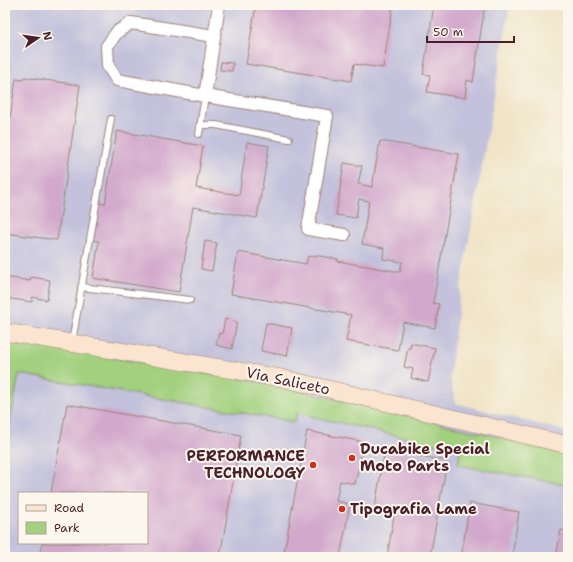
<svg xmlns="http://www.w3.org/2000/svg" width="573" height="562" viewBox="0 0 573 562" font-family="'Shantell Sans',sans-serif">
  <rect width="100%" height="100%" fill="#fbf7ec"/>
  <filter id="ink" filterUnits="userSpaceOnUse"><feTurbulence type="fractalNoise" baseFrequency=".025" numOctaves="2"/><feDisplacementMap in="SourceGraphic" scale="8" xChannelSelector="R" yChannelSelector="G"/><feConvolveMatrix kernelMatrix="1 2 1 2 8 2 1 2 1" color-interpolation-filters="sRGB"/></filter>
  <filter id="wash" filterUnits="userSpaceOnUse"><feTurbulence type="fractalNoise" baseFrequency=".012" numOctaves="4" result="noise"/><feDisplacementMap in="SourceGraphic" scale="16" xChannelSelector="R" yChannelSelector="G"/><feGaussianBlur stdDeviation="0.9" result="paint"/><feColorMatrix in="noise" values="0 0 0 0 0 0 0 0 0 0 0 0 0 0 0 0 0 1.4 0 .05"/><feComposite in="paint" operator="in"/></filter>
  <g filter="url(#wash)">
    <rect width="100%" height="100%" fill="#f0e4c6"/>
    <path fill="#c3c1db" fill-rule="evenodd" d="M5,5H510L459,297L450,376L455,403L568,432V557H5ZM19,493H147V543H19Z"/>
    <path fill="#a2d07e" stroke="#767854" d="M5,340L266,383L568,453V485L458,465L460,450L297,413L295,422L19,374L5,449V403L10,372L5,371Z"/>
    <g id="blocks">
      <g fill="#d2a8cc">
        <path d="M256,5H393L383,68L354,64L351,81L246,64Z"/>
        <path d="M434,5H485L473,82L467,80L465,98L427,92L430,75L423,74Z"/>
        <path d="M221,62L233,63L232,71L220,70Z"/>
        <path d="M24,77L80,85L57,240L5,233V151L16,79L23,80Z"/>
        <path d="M117,131L203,146L196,188L239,195L247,142L269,146L257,218L193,207L179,292L93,278L99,241L91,240L97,203L105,204Z"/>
        <path d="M380,141L459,154L433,303L439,304L435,328L403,322L398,350L346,341L351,315L231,294L238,252L306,264L308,256L314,257V255L338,259L337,261L400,272L402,262L383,259L384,248L362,244L369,201L359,199L356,218L336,215L344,163L362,166L358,184L372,187Z"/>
        <path d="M205,241L217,243L212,271L201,269Z"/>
        <path d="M5,277L30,281L31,277L50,280L47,300L32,297V302L5,298Z"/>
        <path d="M225,319L237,322L232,349L216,345L219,333L222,334Z"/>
        <path d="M266,323L292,328L287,356L261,351Z"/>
        <path d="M411,343L435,348L428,382L411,378L413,369L404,367L408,348H410Z"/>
        <path d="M67,404L241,435L220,557H39L42,543H147V493H51Z"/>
        <path d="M307,431L364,442L355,484L340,481L336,501L350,504L340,557H283Z"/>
        <path d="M385,450L447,461L430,557H387L395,510L375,506Z"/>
        <path d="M470,503L519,512L512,557H461Z"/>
        <path d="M561,530L568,532V557H556Z"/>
      </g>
    </g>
  </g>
  <g filter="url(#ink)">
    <use href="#blocks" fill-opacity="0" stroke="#9d8278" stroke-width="1"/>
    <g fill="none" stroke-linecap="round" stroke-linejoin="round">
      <defs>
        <g id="lane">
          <path d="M200,125H216L289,139"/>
          <path d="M199,134L205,96"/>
          <path d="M81,287L190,300"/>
          <path d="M72,342L111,119"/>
        </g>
        <g id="street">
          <path d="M219,5L205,96L327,116L308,229L344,235"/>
          <path d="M205,96L117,80L108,66L107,46L117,32L131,23L214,36"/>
        </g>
        <path id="secondary" d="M5,332L281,378L568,445"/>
      </defs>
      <use href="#lane" stroke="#9d8278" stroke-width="8"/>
      <use href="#street" stroke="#9d8278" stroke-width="14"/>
      <use href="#secondary" stroke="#9d8278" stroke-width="18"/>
      <use href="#lane" stroke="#fff" stroke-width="6"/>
      <use href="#street" stroke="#fff" stroke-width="12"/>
      <use href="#secondary" stroke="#fce5d0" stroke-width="17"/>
    </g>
  </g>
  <g fill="#c8321e" stroke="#fbf7ec" stroke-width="1.5">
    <circle cx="352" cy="458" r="4"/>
    <circle cx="313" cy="465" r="4"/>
    <circle cx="342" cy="509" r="4"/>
  </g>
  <g text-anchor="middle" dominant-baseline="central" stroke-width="4" stroke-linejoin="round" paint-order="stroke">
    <g font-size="15" fill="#4a1f2b" stroke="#fbf7ec">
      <text transform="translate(288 381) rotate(12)">Via Saliceto</text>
    </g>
    <g font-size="15" font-weight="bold" fill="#4a1f2b" stroke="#fbf7ec" text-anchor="start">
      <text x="360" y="449">Ducabike Special<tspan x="360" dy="17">Moto Parts</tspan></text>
      <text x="305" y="456" text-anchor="end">PERFORMANCE<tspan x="305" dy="17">TECHNOLOGY</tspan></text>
      <text x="350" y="509">Tipografia Lame</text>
    </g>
  </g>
  <rect width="573" height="562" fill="none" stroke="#fbf7ec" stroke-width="20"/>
  <rect x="18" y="492" width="130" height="52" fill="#fbf7ec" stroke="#b4a19f"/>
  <rect x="26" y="505" width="20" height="6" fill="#fce5d0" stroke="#b4a19f"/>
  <text x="54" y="512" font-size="12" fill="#4a1f2b">Road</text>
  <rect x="26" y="522" width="20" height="12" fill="#a2d07e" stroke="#b4a19f"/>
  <text x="54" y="532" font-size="12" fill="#4a1f2b">Park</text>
  <g transform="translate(38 38) rotate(77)" stroke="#fbf7ec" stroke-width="3" paint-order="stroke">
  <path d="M0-3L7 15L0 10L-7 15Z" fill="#4a1f2b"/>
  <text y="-6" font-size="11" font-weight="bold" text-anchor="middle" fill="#4a1f2b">N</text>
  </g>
  <path d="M427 36v6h87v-6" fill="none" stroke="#4a1f2b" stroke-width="2"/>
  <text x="433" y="36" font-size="12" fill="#4a1f2b" stroke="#fbf7ec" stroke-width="3" paint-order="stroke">50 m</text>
</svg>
